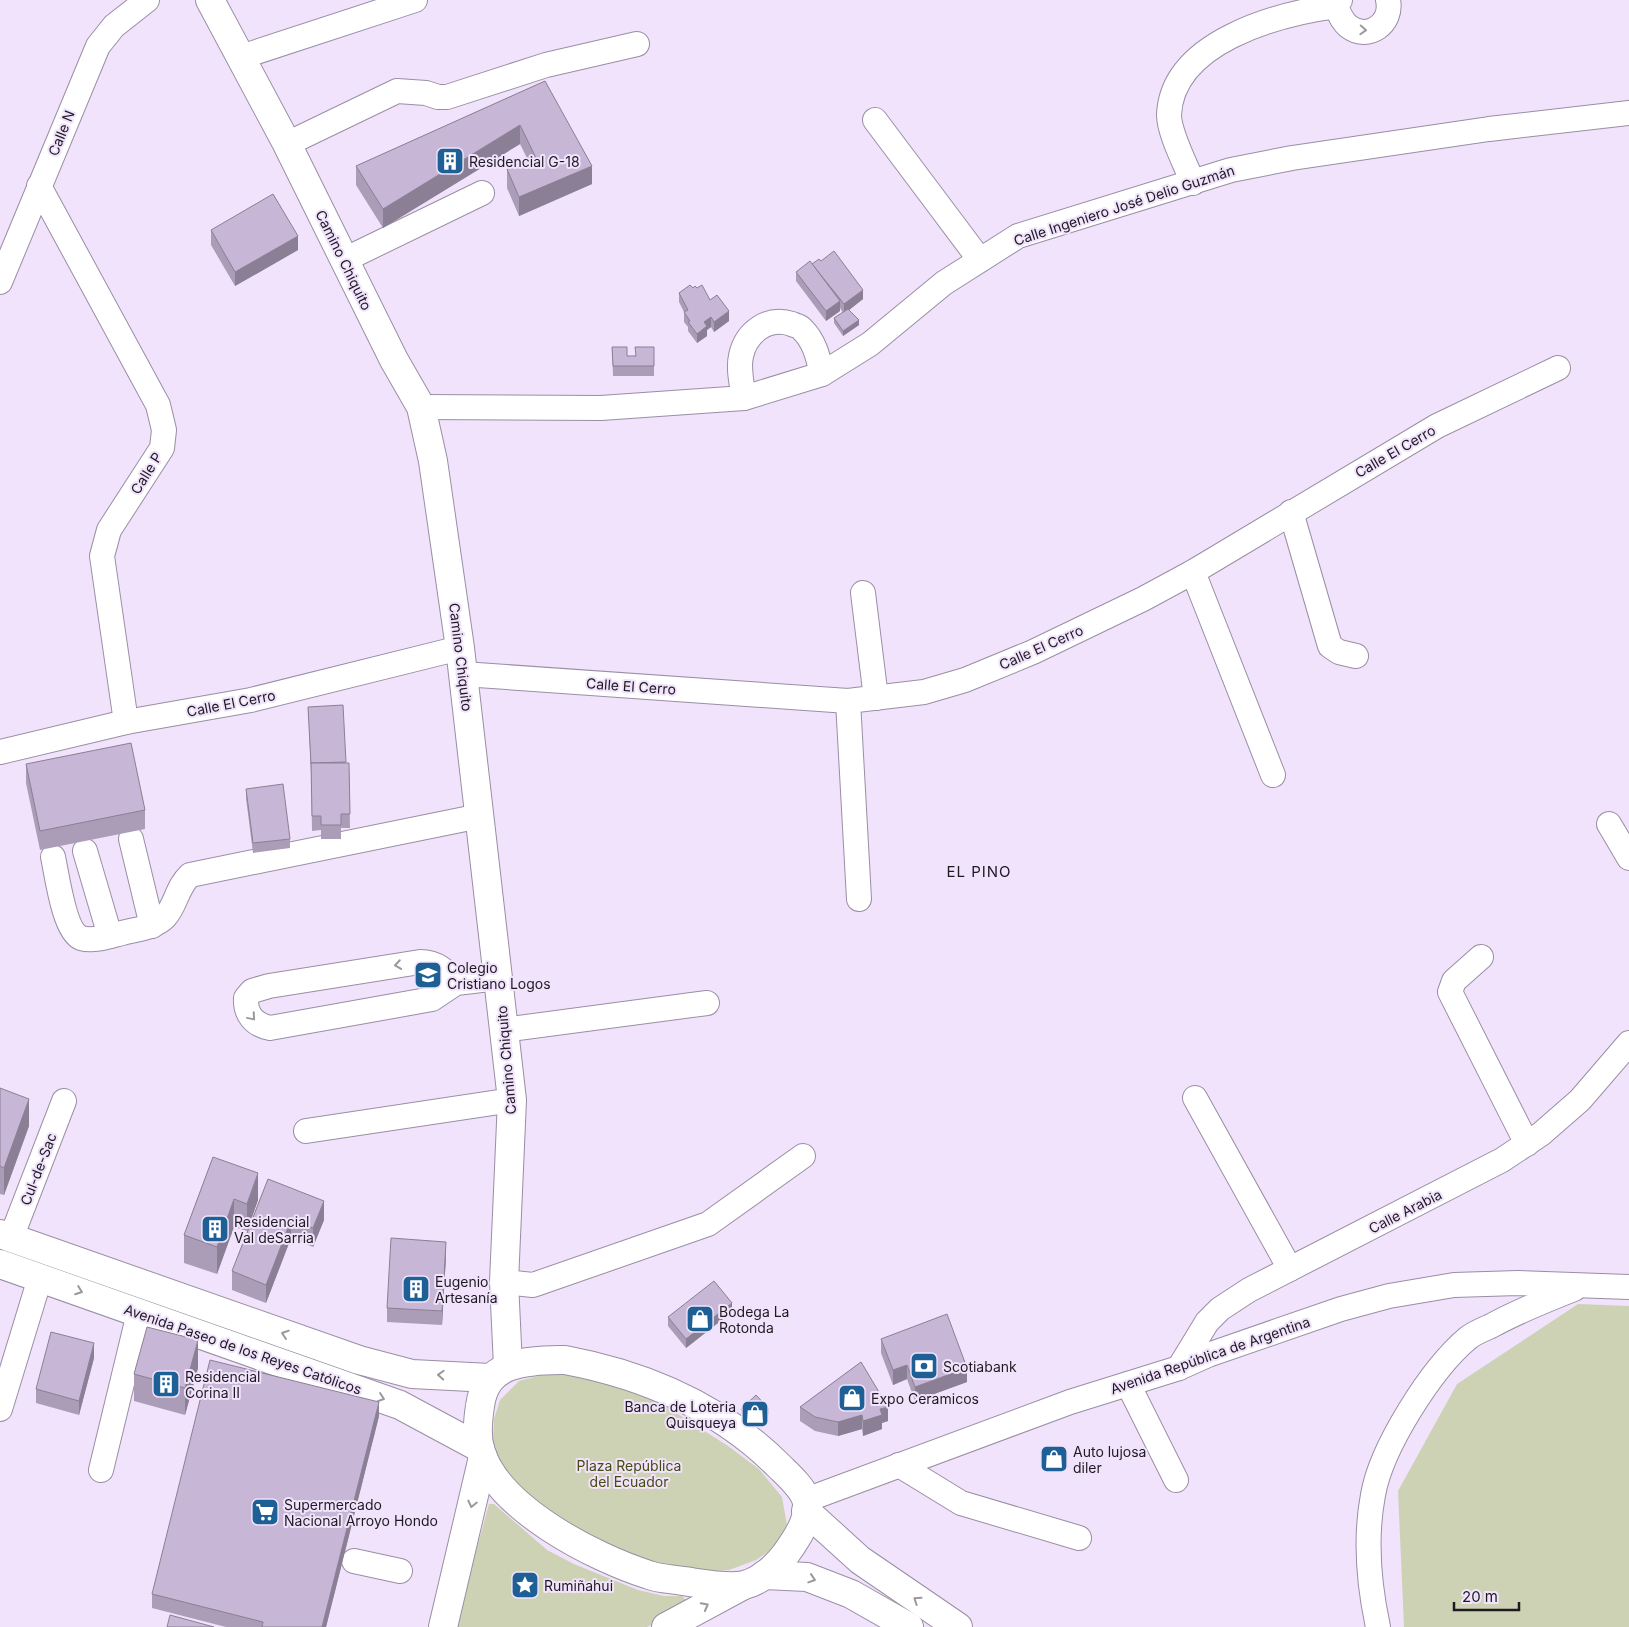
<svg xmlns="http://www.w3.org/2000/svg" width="1629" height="1627" viewBox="0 0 1629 1627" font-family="Inter,sans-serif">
  <rect width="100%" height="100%" fill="#f0e3fb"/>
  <g fill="#ced2b5">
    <path d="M1578,1304L1629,1306V1627H1404L1398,1491L1457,1384Z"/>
    <path d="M572,1372L653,1398L728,1446L759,1469L782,1497L787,1525L772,1549L756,1560L729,1570L687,1573L598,1544L520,1490L500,1465L493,1440L494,1419L500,1400L519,1381L545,1374Z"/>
    <path d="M489,1504H494L547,1550L574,1564L638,1590L664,1596H682L688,1602L687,1607L647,1627H455Z"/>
  </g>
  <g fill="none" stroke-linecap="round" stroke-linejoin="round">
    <defs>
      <g id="minor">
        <path d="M1340,0L1336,6C1339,14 1342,21 1348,26C1368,42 1393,23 1388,0"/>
        <path d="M241,57L415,0"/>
        <path d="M875,120L980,260"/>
        <path d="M287,144L397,91L426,93L438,97H447L546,65L637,44"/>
        <path d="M1193,183C1186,165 1169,133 1169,115C1172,42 1277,14 1336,6"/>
        <path d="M39,186L158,405L164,430L162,448L109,530L102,556L126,722"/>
        <path d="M344,260L482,193"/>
        <path d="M0,282L98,46L114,26L147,0"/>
        <path d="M744,398C742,385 738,369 741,356C746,332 768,316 792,324C796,326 800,326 802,329C815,342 818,357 822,374"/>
        <path d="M421,407L601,408L744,398L822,374L870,344L944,283L1018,236L1231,170L1292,158L1489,129L1629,113"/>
        <path d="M1291,512L1330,646L1339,652L1356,656"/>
        <path d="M1193,572L1273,775"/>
        <path d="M863,593L876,698"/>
        <path d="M463,674L848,701L924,692L965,680L1033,652L1143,599L1193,572L1437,426L1558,368"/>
        <path d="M848,701L859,899"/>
        <path d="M0,752L126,722L251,700L460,648"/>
        <path d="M1609,824L1629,858"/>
        <path d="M131,839L152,926"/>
        <path d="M85,851L110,936"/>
        <path d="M53,857C57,875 64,931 81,938C94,942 110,936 122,933C137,929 154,928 165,917C176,905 177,887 190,875L480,816"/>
        <path d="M1481,957L1454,981L1450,992L1527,1144"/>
        <path d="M456,983C446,971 437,962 420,962L269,986L252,991L246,998C245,1014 254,1025 270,1028L432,999L456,983L498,978"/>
        <path d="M504,1030L707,1003"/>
        <path d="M1195,1098L1290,1269"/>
        <path d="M306,1131L512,1100"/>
        <path d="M11,1238L64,1101"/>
        <path d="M504,1282L533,1285L708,1224L803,1156"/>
        <path d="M1179,1368L1207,1322L1220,1309L1249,1290L1502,1160L1541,1134L1580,1100L1629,1043"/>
        <path d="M1128,1384L1176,1480"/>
        <path d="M0,1409L40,1278"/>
        <path d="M899,1465L961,1503L1079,1538"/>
        <path d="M101,1470L139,1313"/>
        <path d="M806,1500L1070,1402L1179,1368L1208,1355L1341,1309L1389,1296L1454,1285L1518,1283L1629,1287"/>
        <path d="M354,1561L400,1571"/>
        <path d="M1378,1627C1369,1585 1365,1537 1373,1495C1381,1448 1431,1369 1468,1338C1474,1333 1484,1329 1491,1326C1518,1311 1546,1300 1574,1289"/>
      </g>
      <g id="major">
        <path d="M210,0L287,144L394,360L421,407L433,461L460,648L512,1100L504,1282L508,1366"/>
        <path d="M0,1234L359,1360L412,1374L490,1378"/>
        <path d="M0,1264L400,1405L480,1448"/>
        <path d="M565,1360C645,1375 720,1407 779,1466C788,1475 802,1487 806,1499C812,1518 795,1541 785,1555C776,1567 759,1582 744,1585C729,1589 699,1583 683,1581C672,1579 660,1579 649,1575C595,1558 496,1508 480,1449C476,1435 478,1419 480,1406C486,1360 527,1361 565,1360Z"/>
        <path d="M806,1511L860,1560L958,1627"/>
        <path d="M764,1575L807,1577L851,1594L909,1627"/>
        <path d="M443,1627L483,1457"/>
        <path d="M666,1627L742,1586"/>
      </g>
    </defs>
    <use href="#minor" stroke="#9a8ea4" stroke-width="26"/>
    <use href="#major" stroke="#9a8ea4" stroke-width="30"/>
    <use href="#minor" stroke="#fff" stroke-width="24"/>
    <use href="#major" stroke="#fff" stroke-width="28"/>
  </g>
  <g fill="#ab9db7">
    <path d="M545,81L592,184L519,216L507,188V169L529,162L520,144L383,228L356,185V166Z"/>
    <path d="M211,230L298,250L235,286L211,245Z"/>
    <path d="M821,261L863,299L849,310L859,325L843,336L834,323V318L843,313L840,308V311L826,321L796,281V272L812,265V264Z"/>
    <path d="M693,288H697L710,300L729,321L714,332L711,327L707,330V336L697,343L688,331V327L684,322V312L679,302V293Z"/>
    <path d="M612,347L627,356H635L654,347V376H613Z"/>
    <path d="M308,707L346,763H349L350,828H341V839H321V830L312,831L311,774Z"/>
    <path d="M26,764L145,810V829L40,850L26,783Z"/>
    <path d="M246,789L290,839V848L253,853L246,798Z"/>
    <path d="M0,1088L29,1126L4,1195L0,1194Z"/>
    <path d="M213,1157L258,1200L247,1231L234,1227L217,1274L184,1263V1235Z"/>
    <path d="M268,1179L324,1220L313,1247L291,1238L266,1303L232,1290V1271Z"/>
    <path d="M446,1256L442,1325L387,1322V1308Z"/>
    <path d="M732,1312L686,1348L668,1326V1317Z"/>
    <path d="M881,1339L967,1382L915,1401L907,1379L893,1385L881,1353Z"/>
    <path d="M94,1358L79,1415L36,1403V1389Z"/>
    <path d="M861,1362L888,1421L882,1423V1429L863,1436L862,1429L838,1436L815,1431L800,1421V1407Z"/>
    <path d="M198,1368L185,1415L134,1401V1374Z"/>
    <path d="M741,1409L769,1414L753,1428L741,1413Z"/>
    <path d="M379,1416L326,1627H226L152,1608V1594Z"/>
  </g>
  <g fill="#8b7f95">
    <path d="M520,125V144L383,228V209Z"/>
    <path d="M592,166V184L519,216V197Z"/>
    <path d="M298,236V250L235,286V272Z"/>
    <path d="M863,290V299L844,314V304Z"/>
    <path d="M840,301V311L826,321V311Z"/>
    <path d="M729,311V321L714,332V322Z"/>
    <path d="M711,317V327L707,330V336L697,343V334L704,322Z"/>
    <path d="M859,320V325L843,336V331Z"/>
    <path d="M29,1099V1126L4,1195V1168Z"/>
    <path d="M258,1173V1200L247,1231V1204Z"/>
    <path d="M234,1199V1227L217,1274V1247Z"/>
    <path d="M324,1201V1220L313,1247V1228Z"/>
    <path d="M291,1220V1238L266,1303V1285Z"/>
    <path d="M446,1242V1256L442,1325V1311Z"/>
    <path d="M732,1303V1312L686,1348V1339Z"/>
    <path d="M198,1340V1368L185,1415V1388Z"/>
    <path d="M94,1343V1358L79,1415V1401Z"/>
    <path d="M907,1365V1379L893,1385V1370Z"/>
    <path d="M967,1368V1382L915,1401V1387Z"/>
    <path d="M379,1402V1416L326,1627H322Z"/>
    <path d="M888,1407V1421L882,1423V1429L863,1436V1421L880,1409Z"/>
    <path d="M769,1409V1414L753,1428V1423Z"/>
    <path d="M862,1415V1429L838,1436V1422Z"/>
  </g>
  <g fill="#c7b6d5" stroke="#8b7f95">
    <path d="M545,81L592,166L519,197L507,169L537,160L520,125L383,209L356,166Z"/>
    <path d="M273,194L298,236L235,272L211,230Z"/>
    <path d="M834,251L863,290L844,304L812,264L819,259L821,261Z"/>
    <path d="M810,261L840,301L826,311L796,272Z"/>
    <path d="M690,285L693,288L695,286L697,288L702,285L710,300L717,295L729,311L714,322L711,317L704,322L707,326L697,334L688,322L690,321L684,312L688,310L679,293Z"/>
    <path d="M848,309L859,320L843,331L834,318Z"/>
    <path d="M612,347H627V356H636L635,347H654V366H613Z"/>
    <path d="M343,705L346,762L311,763V764L308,707Z"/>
    <path d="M131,743L145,810L40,831L26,764Z"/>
    <path d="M311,763H349L350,814H341V825H321V816H312Z"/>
    <path d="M283,784L290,839L253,843L246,789Z"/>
    <path d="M0,1088L29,1099L4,1168L0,1166Z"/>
    <path d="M213,1157L258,1173L247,1204L234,1199L217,1247L184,1235Z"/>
    <path d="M268,1179L324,1201L313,1228L291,1220L266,1285L232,1271Z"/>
    <path d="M391,1238L446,1242L442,1311L387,1308Z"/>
    <path d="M714,1281L732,1303L686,1339L668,1317Z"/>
    <path d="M947,1314L967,1368L915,1387L907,1365L893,1370L881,1339Z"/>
    <path d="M147,1327L198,1340L185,1388L134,1374Z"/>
    <path d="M51,1332L94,1343L79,1401L36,1389Z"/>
    <path d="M210,1360L379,1402L322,1627H262L263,1622L152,1594Z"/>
    <path d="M861,1362L888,1407L880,1409L882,1415L863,1421L862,1415L838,1422L815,1417L800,1407Z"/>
    <path d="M756,1395L769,1409L753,1423L741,1409Z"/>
    <path d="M170,1615L214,1627H167Z"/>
  </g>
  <defs><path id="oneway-chevron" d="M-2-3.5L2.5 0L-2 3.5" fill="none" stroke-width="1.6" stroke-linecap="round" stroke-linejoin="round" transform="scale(1.25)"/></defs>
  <g stroke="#9a989c">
    <use href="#oneway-chevron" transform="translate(1363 30) rotate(3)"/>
    <use href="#oneway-chevron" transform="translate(398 965) rotate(171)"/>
    <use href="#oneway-chevron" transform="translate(252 1017) rotate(50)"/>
    <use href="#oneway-chevron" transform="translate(79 1291) rotate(20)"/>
    <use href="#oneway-chevron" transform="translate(285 1334) rotate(-161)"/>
    <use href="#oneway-chevron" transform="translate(441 1375) rotate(-177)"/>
    <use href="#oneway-chevron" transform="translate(381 1398) rotate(19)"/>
    <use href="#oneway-chevron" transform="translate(472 1504) rotate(103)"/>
    <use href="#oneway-chevron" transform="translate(812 1579) rotate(18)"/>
    <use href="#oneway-chevron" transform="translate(917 1600) rotate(-146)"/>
    <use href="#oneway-chevron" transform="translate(705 1606) rotate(-28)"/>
  </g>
  <defs>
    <symbol id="building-square" viewBox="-11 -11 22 22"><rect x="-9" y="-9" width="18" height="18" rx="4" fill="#1e6095" stroke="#f0e3fb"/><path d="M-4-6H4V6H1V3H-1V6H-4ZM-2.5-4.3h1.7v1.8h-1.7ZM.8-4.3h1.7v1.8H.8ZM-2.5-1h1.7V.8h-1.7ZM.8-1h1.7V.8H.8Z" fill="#fff"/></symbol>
    <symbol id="school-square" viewBox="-11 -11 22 22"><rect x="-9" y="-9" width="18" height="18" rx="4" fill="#1e6095" stroke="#f0e3fb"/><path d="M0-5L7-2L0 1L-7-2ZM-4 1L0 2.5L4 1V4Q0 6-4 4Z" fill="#fff"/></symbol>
    <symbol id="shop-square" viewBox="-11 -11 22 22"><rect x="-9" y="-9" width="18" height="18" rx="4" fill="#1e6095" stroke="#f0e3fb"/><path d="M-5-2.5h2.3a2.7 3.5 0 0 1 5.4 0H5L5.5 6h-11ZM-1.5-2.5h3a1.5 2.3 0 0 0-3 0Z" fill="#fff"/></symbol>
    <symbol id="bank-square" viewBox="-11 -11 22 22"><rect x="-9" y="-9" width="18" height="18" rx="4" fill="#1e6095" stroke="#f0e3fb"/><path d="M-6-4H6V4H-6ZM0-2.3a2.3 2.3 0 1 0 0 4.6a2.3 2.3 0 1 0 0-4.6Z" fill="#fff"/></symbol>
    <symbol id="supermarket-square" viewBox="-11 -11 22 22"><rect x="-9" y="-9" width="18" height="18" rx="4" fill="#1e6095" stroke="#f0e3fb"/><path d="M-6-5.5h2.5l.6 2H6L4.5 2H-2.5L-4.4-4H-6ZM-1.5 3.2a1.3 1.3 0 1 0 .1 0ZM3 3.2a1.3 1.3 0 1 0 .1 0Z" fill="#fff"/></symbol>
    <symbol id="sight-square" viewBox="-11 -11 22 22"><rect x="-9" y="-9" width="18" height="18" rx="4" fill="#1e6095" stroke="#f0e3fb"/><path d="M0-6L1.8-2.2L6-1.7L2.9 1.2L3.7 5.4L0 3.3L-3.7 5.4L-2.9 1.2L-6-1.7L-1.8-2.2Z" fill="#fff"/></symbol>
  </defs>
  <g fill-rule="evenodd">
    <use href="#building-square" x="434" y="145" width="32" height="32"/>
    <use href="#school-square" x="412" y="959" width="32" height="32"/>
    <use href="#building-square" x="199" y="1213" width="32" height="32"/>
    <use href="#building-square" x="400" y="1273" width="32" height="32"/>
    <use href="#shop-square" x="684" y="1303" width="32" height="32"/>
    <use href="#bank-square" x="908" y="1350" width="32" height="32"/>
    <use href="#building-square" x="150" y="1368" width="32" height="32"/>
    <use href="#shop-square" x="836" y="1382" width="32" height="32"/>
    <use href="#shop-square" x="739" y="1398" width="32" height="32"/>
    <use href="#shop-square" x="1038" y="1443" width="32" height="32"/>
    <use href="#supermarket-square" x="249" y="1496" width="32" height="32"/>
    <use href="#sight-square" x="509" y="1569" width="32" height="32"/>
  </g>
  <g text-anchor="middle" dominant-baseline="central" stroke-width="4" stroke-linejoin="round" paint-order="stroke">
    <g font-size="14" fill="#1f1a22" stroke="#f0e3fb">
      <text transform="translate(61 133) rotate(-68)">Calle N</text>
      <text transform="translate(1124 205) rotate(-18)">Calle Ingeniero José Delio Guzmán</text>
      <text transform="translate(344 260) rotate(64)">Camino Chiquito</text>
      <text transform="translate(1395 451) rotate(-30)">Calle El Cerro</text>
      <text transform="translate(146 473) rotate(-58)">Calle P</text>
      <text transform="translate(1041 647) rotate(-24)">Calle El Cerro</text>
      <text transform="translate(461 657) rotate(83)">Camino Chiquito</text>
      <text transform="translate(631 686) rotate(4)">Calle El Cerro</text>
      <text transform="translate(231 703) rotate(-11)">Calle El Cerro</text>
      <text transform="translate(506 1060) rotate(-95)">Camino Chiquito</text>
      <text transform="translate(38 1169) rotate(-69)">Cul-de-Sac</text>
      <text transform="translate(1405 1211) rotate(-27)">Calle Arabia</text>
      <text transform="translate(243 1349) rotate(19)">Avenida Paseo de los Reyes Católicos</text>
      <text transform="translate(1210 1355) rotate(-19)">Avenida República de Argentina</text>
    </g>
    <g font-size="14" fill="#1f1a22" stroke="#f0e3fb" text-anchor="start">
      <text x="469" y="161">Residencial G-18</text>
      <text x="447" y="967">Colegio<tspan x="447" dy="16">Cristiano Logos</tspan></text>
      <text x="234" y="1221">Residencial<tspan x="234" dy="16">Val deSarria</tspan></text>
      <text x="435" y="1281">Eugenio<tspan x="435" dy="16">Artesanía</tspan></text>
      <text x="719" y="1311">Bodega La<tspan x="719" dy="16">Rotonda</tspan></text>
      <text x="943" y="1366">Scotiabank</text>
      <text x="185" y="1376">Residencial<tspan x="185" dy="16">Corina II</tspan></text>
      <text x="871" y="1398">Expo Ceramicos</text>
      <text x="736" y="1406" text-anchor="end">Banca de Loteria<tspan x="736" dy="16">Quisqueya</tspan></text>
      <text x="1073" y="1451">Auto lujosa<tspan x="1073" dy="16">diler</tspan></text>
      <text x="284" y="1504">Supermercado<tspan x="284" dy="16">Nacional Arroyo Hondo</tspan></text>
      <text x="544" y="1585">Rumiñahui</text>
    </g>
    <g font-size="14" fill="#464b12" stroke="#f0e3fb">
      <text x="629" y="1465">Plaza República<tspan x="629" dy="16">del Ecuador</tspan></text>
    </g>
    <g font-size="15" letter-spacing="1" fill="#1f1a22" stroke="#f0e3fb">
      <text x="979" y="871">EL PINO</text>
    </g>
  </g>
  <path d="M1454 1602v8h65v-8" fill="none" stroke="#1f1a22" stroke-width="2.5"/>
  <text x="1462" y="1602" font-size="15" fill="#1f1a22" stroke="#f0e3fb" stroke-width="4" paint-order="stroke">20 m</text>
</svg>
